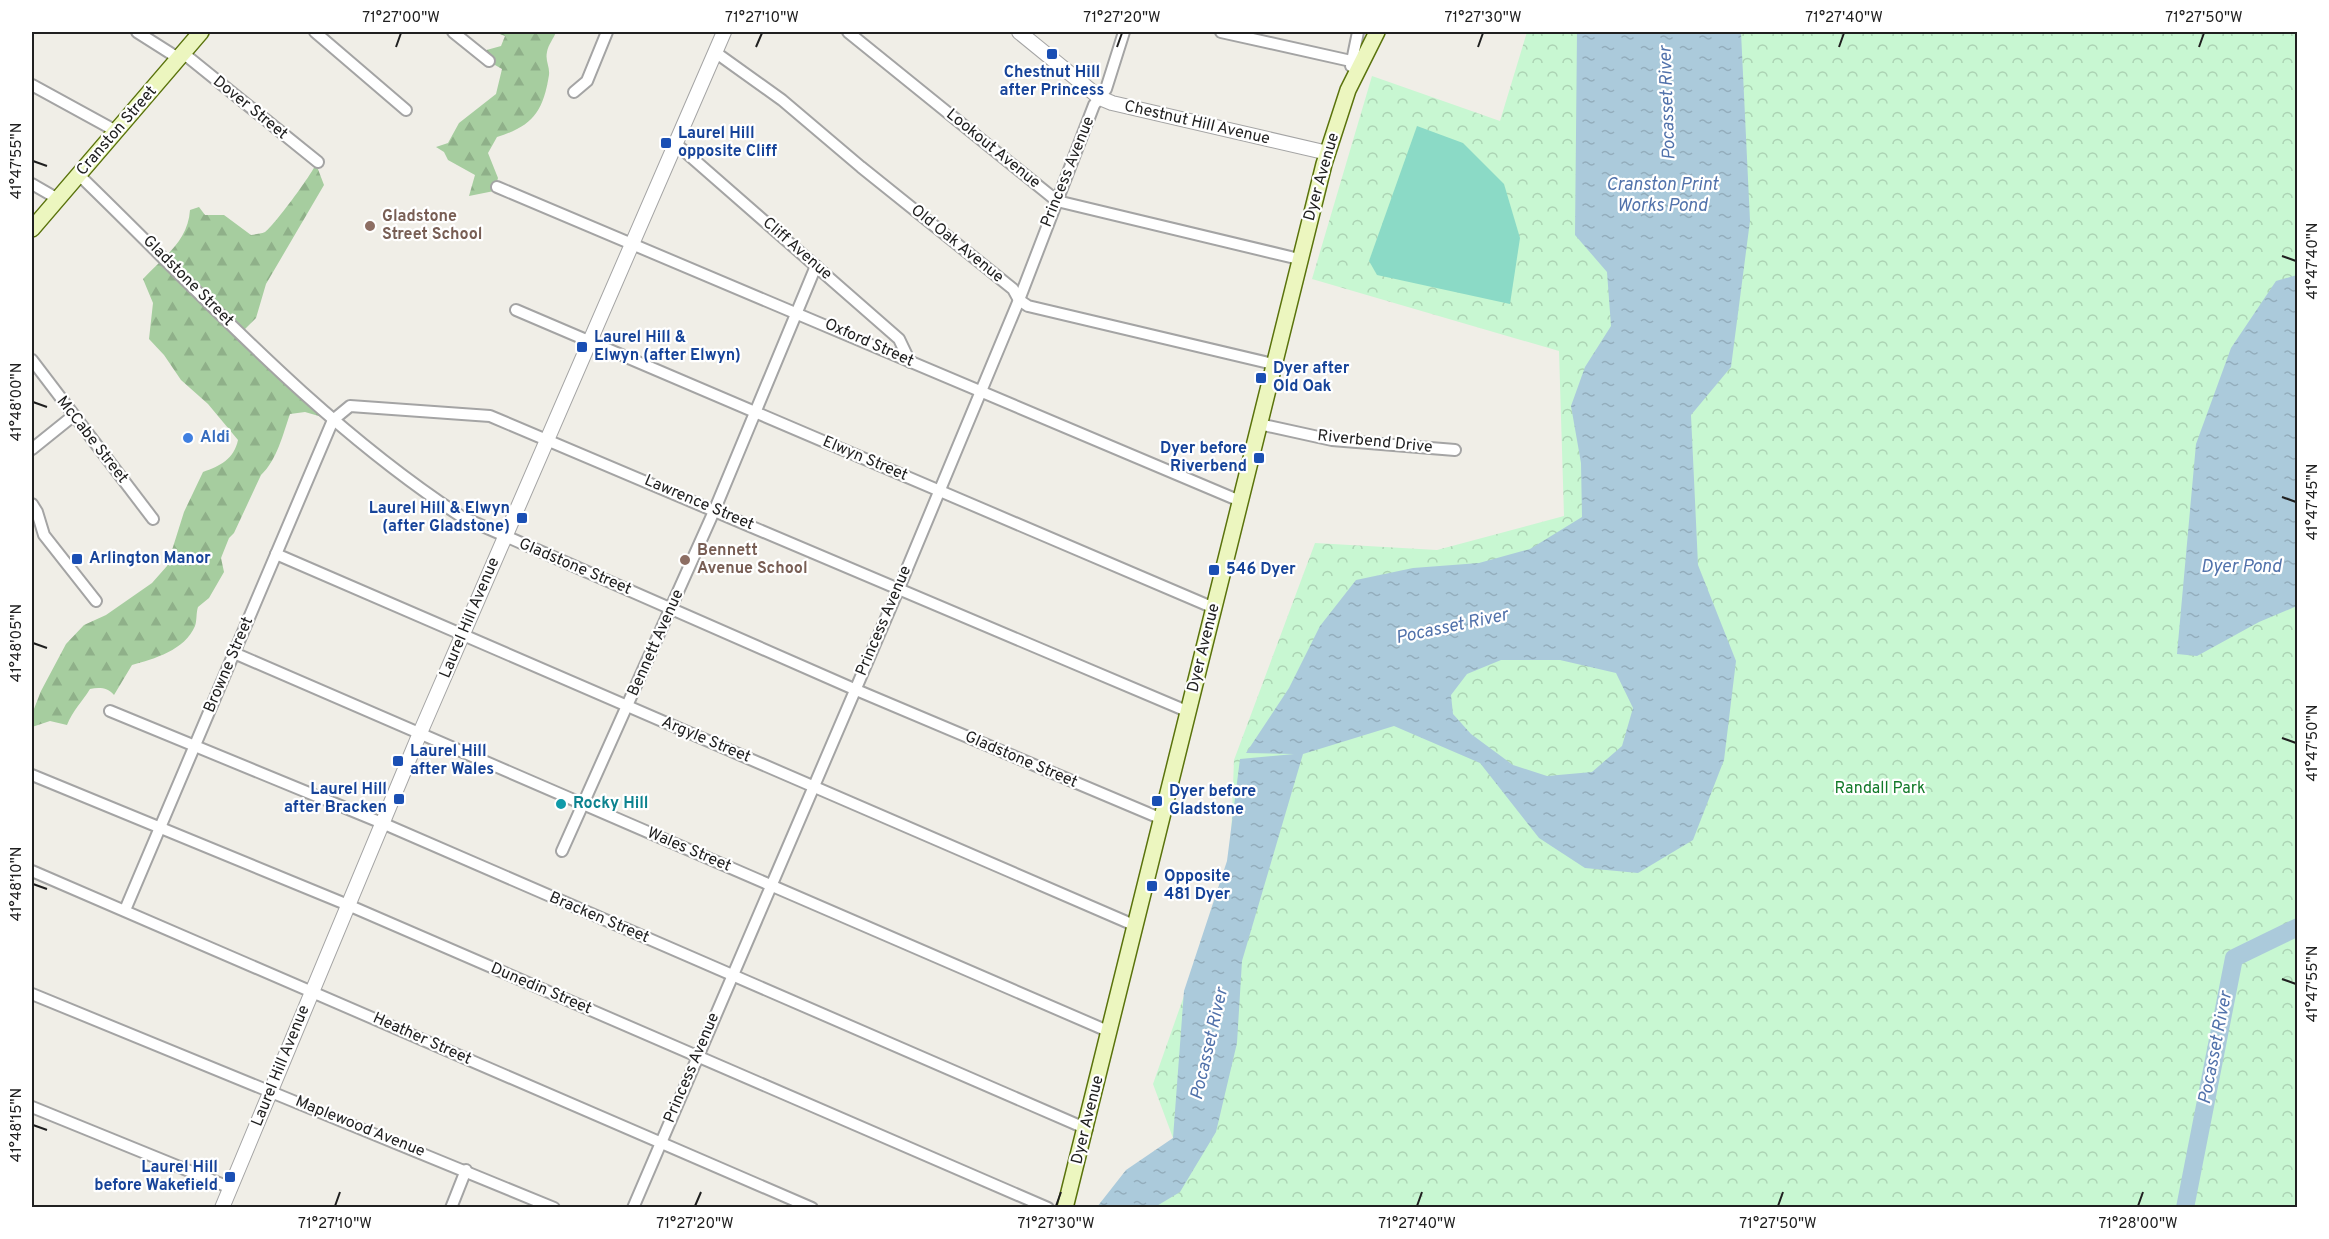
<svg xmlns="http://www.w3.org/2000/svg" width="2329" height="1239" viewBox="0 0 2329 1239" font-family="Overpass,sans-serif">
  <defs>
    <pattern id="forest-firs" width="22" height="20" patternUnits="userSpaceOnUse" patternTransform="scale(1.5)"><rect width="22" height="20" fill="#a6cd9f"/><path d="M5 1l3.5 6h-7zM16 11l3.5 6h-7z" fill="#8fb089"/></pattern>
    <pattern id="park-crowns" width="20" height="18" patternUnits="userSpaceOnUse" patternTransform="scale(1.5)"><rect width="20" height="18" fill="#c8f7d2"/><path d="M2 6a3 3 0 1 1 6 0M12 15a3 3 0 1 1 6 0" fill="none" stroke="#acd3b4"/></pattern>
    <pattern id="water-ripples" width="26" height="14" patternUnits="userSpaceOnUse" patternTransform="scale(1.5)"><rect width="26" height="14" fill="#abcadb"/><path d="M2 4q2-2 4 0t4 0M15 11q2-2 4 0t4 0" fill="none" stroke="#93adbc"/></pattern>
  </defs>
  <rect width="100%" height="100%" fill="#f0eee7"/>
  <g fill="url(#forest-firs)">
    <path d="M494,32H556C554,38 548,45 547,52C545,61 550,67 549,75C543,113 532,126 497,137L488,153L498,178L494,191L469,196L475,175L448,160L444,152L436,147L448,143L459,123L496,94L502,69L481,57L483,51L501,46L505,36Z"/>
    <path d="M316,164L324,185L266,284L256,318L241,333L329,419L305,412L290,414C283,434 277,460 261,475L234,533L229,538L221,558L224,572L209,598L198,607C196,613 197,621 195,626C185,650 154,659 132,665L114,695C108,687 98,687 90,689C82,702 73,710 67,725L50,721L32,727V714L41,691L66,644L84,625L106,615L152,583L167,566L184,512L203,472C220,466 234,459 238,440L208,404L181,380L164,355L149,339L153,303L143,279C163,257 188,242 190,210L199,207L205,215H224L251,235C255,234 261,234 265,232C273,227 312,174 316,164Z"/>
  </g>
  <path fill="url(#park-crowns)" d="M1527,32H2297V1207L1099,1208L1101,1202L1173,1138L1153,1084L1230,865L1234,760L1315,543L1437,550L1564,516L1559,351L1312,279L1372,76L1500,121Z"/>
  <path fill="#8bdac6" d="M1417,126L1463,143L1504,184L1520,238L1510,304L1377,275L1369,261Z"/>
  <g fill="url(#water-ripples)" fill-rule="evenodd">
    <path d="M1577,32H1741L1750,221L1731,367L1691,415L1698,565L1736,661L1724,760L1693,840L1638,873L1585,868L1539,838L1480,763L1394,726L1303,754L1242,961L1237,1043L1216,1132L1180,1192L1155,1207H1097L1126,1170L1173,1138L1184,991L1227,861L1240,759L1294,754L1246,753L1289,688L1320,626L1356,580L1413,568L1479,563L1530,549L1582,517L1581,463L1571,406L1585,367L1611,326L1607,272L1575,235ZM1501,660H1560L1616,673L1633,708L1622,746L1592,772L1547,776L1513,765L1471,734L1453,714L1451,695L1467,674Z"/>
    <path d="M2297,275V606L2259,622L2197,656L2177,654L2196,444L2231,348L2276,281Z"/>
  </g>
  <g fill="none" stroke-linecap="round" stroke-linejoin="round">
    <path stroke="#abcadb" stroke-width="18" d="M2185,1208L2234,958L2298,927"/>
    <defs>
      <g id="minor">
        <path d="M137,32L178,58"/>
        <path d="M315,32L406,110"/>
        <path d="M453,32L489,61"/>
        <path d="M848,32L1057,201L1299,259"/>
        <path d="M1221,32L1351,61"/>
        <path d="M715,52L782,100L861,167L1013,289L1019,300L1028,306L1273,364"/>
        <path d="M183,53L318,162"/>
        <path d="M1351,66L1358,32"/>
        <path d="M32,85L116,131"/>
        <path d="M574,92L587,81L607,32"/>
        <path d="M675,143L899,339L910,362"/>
        <path d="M79,175C202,294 318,423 462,517L854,689L1162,819"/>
        <path d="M32,184L58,199"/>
        <path d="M497,187L1240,501"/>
        <path d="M516,310L1214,608"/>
        <path d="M32,360L153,519"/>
        <path d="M1259,424L1332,440L1455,450"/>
        <path d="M32,449L73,416"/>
        <path d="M32,504L37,512L44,535L96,601"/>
        <path d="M276,554L1136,926"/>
        <path d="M234,653L1110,1032"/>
        <path d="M110,711L382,823L1087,1129"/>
        <path d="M32,775L348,905L1048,1208"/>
        <path d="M562,851L715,509L816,266"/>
        <path d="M32,871L812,1208"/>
        <path d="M125,910L333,420L350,406L490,416L1189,712"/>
        <path d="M32,994L554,1208"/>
        <path d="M32,1107L231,1188"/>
        <path d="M451,1208L466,1170"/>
        <path d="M633,1208L899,588L1019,300L1094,105L1106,89L1124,32"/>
      </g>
      <g id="tertiary">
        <path d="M1019,32L1100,98L1112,103L1328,153"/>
        <path d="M222,1208L420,733L724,32"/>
      </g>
      <g id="secondary">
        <path d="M32,229L201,32"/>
        <path d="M1065,1208L1324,164L1348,90L1377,32"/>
      </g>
    </defs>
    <use href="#minor" stroke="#a4a4a4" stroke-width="14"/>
    <use href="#tertiary" stroke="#a4a4a4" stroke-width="16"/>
    <use href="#secondary" stroke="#5a730c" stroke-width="18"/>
    <use href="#minor" stroke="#fff" stroke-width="10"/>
    <use href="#tertiary" stroke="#fff" stroke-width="14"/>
    <use href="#secondary" stroke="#ecf6bf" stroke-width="15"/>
  </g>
  <path fill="none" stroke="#202020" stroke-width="2" d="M396,47L401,33M756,47L762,33M1117,47L1122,33M1478,47L1483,33M1839,47L1844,33M2199,47L2204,33M33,161L47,166M2282,256L2296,261M33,402L47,407M2282,497L2296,502M33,643L47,648M2282,738L2296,743M33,884L47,889M2282,979L2296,984M33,1125L47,1130M335,1206L340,1192M695,1206L701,1192M1056,1206L1061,1192M1417,1206L1422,1192M1778,1206L1783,1192M2138,1206L2143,1192"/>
  <g fill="#1a4fb4" stroke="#fff" stroke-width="2">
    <rect x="1046" y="48" width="12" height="12" rx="3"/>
    <rect x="660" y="137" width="12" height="12" rx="3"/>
    <rect x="576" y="341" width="12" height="12" rx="3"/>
    <rect x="1255" y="372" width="12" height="12" rx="3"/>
    <rect x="1253" y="452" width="12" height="12" rx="3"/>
    <rect x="516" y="512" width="12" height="12" rx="3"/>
    <rect x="71" y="553" width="12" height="12" rx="3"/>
    <rect x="1208" y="564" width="12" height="12" rx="3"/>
    <rect x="392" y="755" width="12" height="12" rx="3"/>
    <rect x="393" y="793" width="12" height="12" rx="3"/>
    <rect x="1151" y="795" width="12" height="12" rx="3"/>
    <rect x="1146" y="880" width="12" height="12" rx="3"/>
    <rect x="224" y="1171" width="12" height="12" rx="3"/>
  </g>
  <g fill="#8d6e63" stroke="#fff" stroke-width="2">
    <circle cx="370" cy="226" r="6"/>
    <circle cx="685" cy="560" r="6"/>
  </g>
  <circle fill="#3f7fe0" stroke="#fff" stroke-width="2" cx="188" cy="438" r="6"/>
  <circle fill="#0f9aa8" stroke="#fff" stroke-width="2" cx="561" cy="804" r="6"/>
  <g text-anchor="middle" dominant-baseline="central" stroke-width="4.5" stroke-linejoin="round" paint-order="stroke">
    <g font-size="16" font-weight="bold" fill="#164399" stroke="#fff" text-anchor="start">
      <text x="1052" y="73" text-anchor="middle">Chestnut Hill<tspan x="1052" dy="18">after Princess</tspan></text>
      <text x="678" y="134">Laurel Hill<tspan x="678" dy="18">opposite Cliff</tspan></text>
      <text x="594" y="338">Laurel Hill &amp;<tspan x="594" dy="18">Elwyn (after Elwyn)</tspan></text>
      <text x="1273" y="369">Dyer after<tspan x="1273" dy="18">Old Oak</tspan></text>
      <text x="1247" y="449" text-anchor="end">Dyer before<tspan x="1247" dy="18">Riverbend</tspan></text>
      <text x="510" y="509" text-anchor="end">Laurel Hill &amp; Elwyn<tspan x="510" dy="18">(after Gladstone)</tspan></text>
      <text x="89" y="559">Arlington Manor</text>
      <text x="1226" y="570">546 Dyer</text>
      <text x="410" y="752">Laurel Hill<tspan x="410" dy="18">after Wales</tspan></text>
      <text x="387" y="790" text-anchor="end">Laurel Hill<tspan x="387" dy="18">after Bracken</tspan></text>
      <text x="1169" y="792">Dyer before<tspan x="1169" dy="18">Gladstone</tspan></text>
      <text x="1164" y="877">Opposite<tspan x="1164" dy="18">481 Dyer</tspan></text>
      <text x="218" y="1168" text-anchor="end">Laurel Hill<tspan x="218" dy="18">before Wakefield</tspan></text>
    </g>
    <g font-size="16" fill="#202020" stroke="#fff">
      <text transform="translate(250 108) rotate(39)">Dover Street</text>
      <text transform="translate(1197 123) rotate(13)">Chestnut Hill Avenue</text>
      <text transform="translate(117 131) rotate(-49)">Cranston Street</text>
      <text transform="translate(993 149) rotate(39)">Lookout Avenue</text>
      <text transform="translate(1068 172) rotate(-68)">Princess Avenue</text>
      <text transform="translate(1322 177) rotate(-74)">Dyer Avenue</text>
      <text transform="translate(957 244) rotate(39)">Old Oak Avenue</text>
      <text transform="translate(797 249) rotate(41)">Cliff Avenue</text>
      <text transform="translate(188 281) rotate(45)">Gladstone Street</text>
      <text transform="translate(869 343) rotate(24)">Oxford Street</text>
      <text transform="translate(92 440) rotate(52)">McCabe Street</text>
      <text transform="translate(1375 442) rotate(6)">Riverbend Drive</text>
      <text transform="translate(865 459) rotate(23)">Elwyn Street</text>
      <text transform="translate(699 503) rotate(23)">Lawrence Street</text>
      <text transform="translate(575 567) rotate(23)">Gladstone Street</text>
      <text transform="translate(470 618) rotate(-67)">Laurel Hill Avenue</text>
      <text transform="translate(884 621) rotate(-67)">Princess Avenue</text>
      <text transform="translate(656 643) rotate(-66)">Bennett Avenue</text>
      <text transform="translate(1204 648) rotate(-76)">Dyer Avenue</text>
      <text transform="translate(229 665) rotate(-67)">Browne Street</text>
      <text transform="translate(706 740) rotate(23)">Argyle Street</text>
      <text transform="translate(1021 760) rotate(23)">Gladstone Street</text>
      <text transform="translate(689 850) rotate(23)">Wales Street</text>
      <text transform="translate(599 918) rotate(23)">Bracken Street</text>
      <text transform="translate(541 989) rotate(23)">Dunedin Street</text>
      <text transform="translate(422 1039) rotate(24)">Heather Street</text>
      <text transform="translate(281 1066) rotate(-68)">Laurel Hill Avenue</text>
      <text transform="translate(692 1068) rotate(-67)">Princess Avenue</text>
      <text transform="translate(1088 1120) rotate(-76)">Dyer Avenue</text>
      <text transform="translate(360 1127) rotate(22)">Maplewood Avenue</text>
    </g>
    <g font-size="16" font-weight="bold" fill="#785e54" stroke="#fff" text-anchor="start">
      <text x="382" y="217">Gladstone<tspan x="382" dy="18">Street School</tspan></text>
      <text x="697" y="551">Bennett<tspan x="697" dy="18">Avenue School</tspan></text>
    </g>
    <g font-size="16" font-weight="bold" fill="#366cbe" stroke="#fff" text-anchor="start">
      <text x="200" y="438">Aldi</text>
    </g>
    <g font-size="16" fill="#127a29" stroke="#fff">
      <text x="1880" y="789">Randall Park</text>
    </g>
    <g font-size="16" font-weight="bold" fill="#0d838f" stroke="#fff" text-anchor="start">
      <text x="573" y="804">Rocky Hill</text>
    </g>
    <g font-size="18" font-style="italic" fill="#5172ab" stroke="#fff">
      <text transform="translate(1668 103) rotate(-92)">Pocasset River</text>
      <text x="1662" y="185">Cranston Print<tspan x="1662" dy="21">Works Pond</tspan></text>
      <text x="2241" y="567">Dyer Pond</text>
      <text transform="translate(1452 627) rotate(-12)">Pocasset River</text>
      <text transform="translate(1210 1044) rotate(-77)">Pocasset River</text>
      <text transform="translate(2216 1048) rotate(-79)">Pocasset River</text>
    </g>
  </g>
  <rect width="2329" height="1239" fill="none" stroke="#ffffff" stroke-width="66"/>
  <rect x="33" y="33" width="2263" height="1173" fill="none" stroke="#202020" stroke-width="2"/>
  <g font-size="15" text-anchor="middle" fill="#202020">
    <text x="401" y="22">71°27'00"W</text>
    <text x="762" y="22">71°27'10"W</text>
    <text x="1122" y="22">71°27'20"W</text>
    <text x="1483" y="22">71°27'30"W</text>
    <text x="1844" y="22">71°27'40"W</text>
    <text x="2204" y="22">71°27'50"W</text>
    <text transform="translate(16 161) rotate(-90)" y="5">41°47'55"N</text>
    <text transform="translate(2312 261) rotate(-90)" y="5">41°47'40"N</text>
    <text transform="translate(16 402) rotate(-90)" y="5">41°48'00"N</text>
    <text transform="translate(2312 502) rotate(-90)" y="5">41°47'45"N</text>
    <text transform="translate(16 643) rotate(-90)" y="5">41°48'05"N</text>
    <text transform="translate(2312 743) rotate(-90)" y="5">41°47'50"N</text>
    <text transform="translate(16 884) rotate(-90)" y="5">41°48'10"N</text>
    <text transform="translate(2312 984) rotate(-90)" y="5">41°47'55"N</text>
    <text transform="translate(16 1125) rotate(-90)" y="5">41°48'15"N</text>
    <text x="335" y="1228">71°27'10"W</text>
    <text x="695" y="1228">71°27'20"W</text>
    <text x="1056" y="1228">71°27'30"W</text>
    <text x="1417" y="1228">71°27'40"W</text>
    <text x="1778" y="1228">71°27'50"W</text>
    <text x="2138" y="1228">71°28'00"W</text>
  </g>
</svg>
